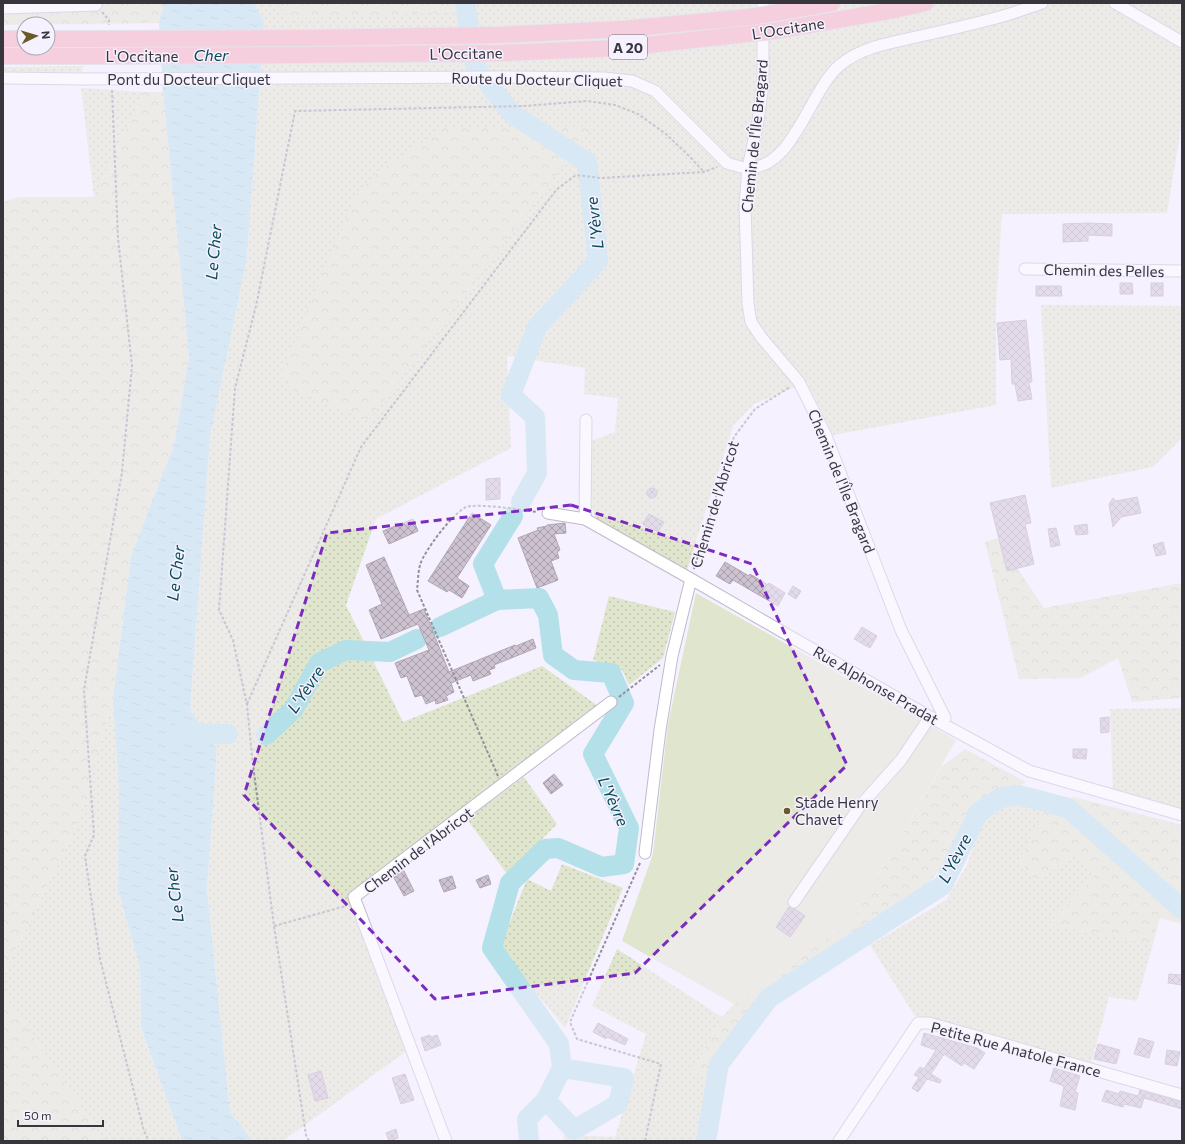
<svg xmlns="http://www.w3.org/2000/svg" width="1185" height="1144" viewBox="0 0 1185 1144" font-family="Commissioner,sans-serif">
  <defs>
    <pattern id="grass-dots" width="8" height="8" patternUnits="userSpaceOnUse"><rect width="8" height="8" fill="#e0e5cd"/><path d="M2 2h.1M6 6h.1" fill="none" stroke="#c1c5b1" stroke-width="1.8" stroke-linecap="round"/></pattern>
    <pattern id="forest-crowns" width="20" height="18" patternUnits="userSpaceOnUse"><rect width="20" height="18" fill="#e0e5cd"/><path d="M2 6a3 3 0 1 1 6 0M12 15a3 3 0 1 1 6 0" fill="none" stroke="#c1c5b1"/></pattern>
    <pattern id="water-ripples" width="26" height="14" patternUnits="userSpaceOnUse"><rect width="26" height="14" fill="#b3e0e9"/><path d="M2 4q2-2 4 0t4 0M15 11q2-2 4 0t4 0" fill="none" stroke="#9bc1c9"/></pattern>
    <pattern id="building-cross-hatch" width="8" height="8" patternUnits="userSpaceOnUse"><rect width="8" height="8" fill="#cdc2d0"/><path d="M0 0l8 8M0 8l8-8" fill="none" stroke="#a79eaa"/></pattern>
  </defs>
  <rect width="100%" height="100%" fill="#f5f1ff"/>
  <g fill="url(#grass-dots)">
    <path d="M254,3H1182V122L1167,213L1002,214L996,305V405L833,435L807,382L754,404L733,426L686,573L597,519L586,497L588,442L615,432L618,398L584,394L585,368L507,356L511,448L376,519L346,605L403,722L542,666L605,711L356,897L415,1045L283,1141H253L230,1112L207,889L217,749L190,710L210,437L247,258L264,22Z"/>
    <path d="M83,66L82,72L3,73V67Z"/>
    <path d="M81,88L144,92L94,197Z"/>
    <path d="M1041,305L1182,306V438L1153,467L1051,488Z"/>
    <path d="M609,596L675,612L663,658L629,685L622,670L593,660Z"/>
    <path d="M113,699L119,795L118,889L140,968L141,1029L182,1141H105L3,993V976L77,825Z"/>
    <path d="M1182,708V809L1113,789L1110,709Z"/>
    <path d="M524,777L557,824L507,874L467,819Z"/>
    <path d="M1017,803L1044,812L1019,860L1036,882L1076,854L1096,874L1048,925L1153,944L1137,1001L1109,997L1091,1064L915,1016L870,945L946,900L967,865L982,818L993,810Z"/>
    <path d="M562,864L623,888L565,1028L499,949L527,879L551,891Z"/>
    <path d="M617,949L722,1017L693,1071L708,1078L698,1141H563L564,1135L615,1137L646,1034L592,1006Z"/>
  </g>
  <g fill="url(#forest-crowns)">
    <path d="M3,3H164L159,23L3,25Z"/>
    <path d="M276,3H475V11L290,19Z"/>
    <path d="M144,92H163L189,357L174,445L131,556L113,699L77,825L3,976V202L19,197H94Z"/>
    <path d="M593,126L369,420L293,390L280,376L356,196L374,175L443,128Z"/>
    <path d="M997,538L1044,608L1182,583V698L1132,702L1118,658L1081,678L1019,679L985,542Z"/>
    <path d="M965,749L1026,782L977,809L950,857L923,890L762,997L722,1046L708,1078L693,1071L722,1017L734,1004L852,921L941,767Z"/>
    <path d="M1074,797L1182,825V924L1160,918L1153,944L1048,925L1096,874L1076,854L1036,882L1019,860L1044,812Z"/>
    <path d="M3,993L105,1141H3Z"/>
  </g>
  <path fill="#e0e5cd" d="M696,593L956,740L852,921L734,1004L622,941L653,854L668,724Z"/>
  <path fill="url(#water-ripples)" d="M164,3H254L264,22L247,258L210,437L190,710L217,749L207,890L230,1112L253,1141H182L141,1028L140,968L118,889L119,795L113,699L131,556L174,445L189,357L163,92L159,23Z"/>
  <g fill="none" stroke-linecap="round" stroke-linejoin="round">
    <g stroke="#b3e0e9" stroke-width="20">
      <path d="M465,3L475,66L512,114L587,162L598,261L537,327L511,395L535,417L537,473L521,502"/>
      <path d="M497,600L483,564L513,516"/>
      <path d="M440,627L497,600L539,598L548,615L553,655L574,670L611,673L624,703L593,754L629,828L624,864L602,867L558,848L545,849L510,883L492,948L559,1044L562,1068L546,1100L527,1119L529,1141"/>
      <path d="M180,733L228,734"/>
      <path d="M266,735L293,710L319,663L346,650L390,652L417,639"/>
      <path d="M546,1100L574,1130L618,1104L624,1078L562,1068"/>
      <path d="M706,1141L719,1064L769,998L943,885L978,813L1000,798L1019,795L1068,808L1182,909"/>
    </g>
  </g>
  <g fill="url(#building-cross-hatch)" stroke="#b2a6b4">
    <path d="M1088,223L1112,224V236L1088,235V241L1063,242V224Z"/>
    <path d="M1120,283H1132L1133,294H1120Z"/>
    <rect x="1151" y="283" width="12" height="13"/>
    <path d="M1036,286H1061L1062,296H1036Z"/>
    <path d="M1026,320L1032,382H1029L1032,399L1018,401L1015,384H1012L1011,359L1000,360L997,323Z"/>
    <path d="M500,478V499L486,500V479Z"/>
    <circle cx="652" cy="493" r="5"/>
    <path d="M1025,495L1031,523L1025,524L1034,564L1007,571L990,503Z"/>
    <path d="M1137,497L1141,513L1121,517L1113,527L1109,504L1113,498L1116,501Z"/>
    <path d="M472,513L491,525L457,578L469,586L462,598L449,590L447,592L428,581Z"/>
    <path d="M649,514L664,522L658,532L643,524Z"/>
    <path d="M413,519L418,531L389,544L383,531Z"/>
    <path d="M565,523L566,533L554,534L560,550L557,552L559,558L551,561L558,580L537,588L518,538L538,530L537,528L547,526V525Z"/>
    <path d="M1087,524L1088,534L1076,535L1074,526Z"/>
    <path d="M1056,528L1060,545L1051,547L1048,529Z"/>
    <path d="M1163,542L1166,554L1156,556L1153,545Z"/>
    <path d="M384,557L409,615L424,609L449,672L515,645L516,646L533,639L536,648L494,665L495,668L489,670L491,674L473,681L471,675L451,683L454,692L446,696L448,700L436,704L435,700L426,704L422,695L415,697L407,676L401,678L395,663L429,650L418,624L381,639L369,610L382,604L366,565Z"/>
    <path d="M725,562L749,576L750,574L768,585L769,583L785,593L778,606L733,580L730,584L716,576Z"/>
    <path d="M793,586L801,591L796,599L788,594Z"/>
    <path d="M862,627L877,636L870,648L854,639Z"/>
    <path d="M1109,717V732L1101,733L1100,718Z"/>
    <path d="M1073,749H1087L1086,759L1073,758Z"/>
    <path d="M554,774L563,785L551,794L543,783Z"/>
    <path d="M403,869L414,891L404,896L393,876Z"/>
    <path d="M488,875L491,884L480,888L476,880Z"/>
    <path d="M452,876L456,888L444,892L439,880Z"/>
    <path d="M789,907L795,909L805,916L790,937L776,927Z"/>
    <path d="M1169,974L1182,975V985L1168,983Z"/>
    <path d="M598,1023L628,1039L625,1045L607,1037L606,1039L593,1032Z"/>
    <path d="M924,1033L977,1048L985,1053L974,1069L964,1063L962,1066L944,1054L931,1074L941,1080L940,1083L927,1079L918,1092L912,1088L919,1077L914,1075L920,1067L924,1069L936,1050L921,1045Z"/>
    <path d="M430,1035L431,1037L437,1035L441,1045L425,1051L421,1038Z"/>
    <path d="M1139,1038L1154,1042L1149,1058L1134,1054Z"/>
    <path d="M1098,1044L1120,1050L1116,1064L1094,1059Z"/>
    <path d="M1167,1050L1180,1052L1177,1066L1165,1064Z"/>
    <path d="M1054,1068L1080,1076L1075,1092L1078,1093L1075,1110L1060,1106L1064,1086L1050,1081Z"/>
    <path d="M321,1071L328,1098L315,1101L308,1075Z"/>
    <path d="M405,1074L414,1100L401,1104L392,1078Z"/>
    <path d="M1106,1090L1119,1094L1120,1091L1138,1096L1140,1090L1182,1102V1109L1144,1098L1141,1108L1124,1104L1123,1107L1102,1101Z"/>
    <path d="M396,1129L398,1138L389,1141L386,1133Z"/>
  </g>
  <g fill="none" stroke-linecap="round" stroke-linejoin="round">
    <defs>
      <g id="minor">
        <path d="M763,3V84L758,121L748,168L745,206L748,304L751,322L761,337L799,382L826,436L901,630L945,718L942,723"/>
        <path d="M1115,3L1182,42"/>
        <path d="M3,8L96,5"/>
        <path d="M3,78L84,79"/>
        <path d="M294,78L508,77L604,78L632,81L655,91L727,163C734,165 741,168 748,168C794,168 809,91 840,65C862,47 889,43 916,37C943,31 970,25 996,18C1012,14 1027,8 1042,3"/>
        <path d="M1025,269L1182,271"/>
        <path d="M548,513L585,519L691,579L930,717L1029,771L1182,815"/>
        <path d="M585,519L586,420"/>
        <path d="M645,853L660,730L672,656L691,579"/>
        <path d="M794,902L860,806L901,760L930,717"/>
        <path d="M446,1141L354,897L611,702"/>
        <path d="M839,1141L918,1023H929L1182,1095"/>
      </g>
      <g id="highway">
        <path d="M775,13L832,3"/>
        <path d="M774,31L894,10L925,3"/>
        <path d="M303,38L500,35L623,29L750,17"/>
        <path d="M3,39H24"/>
        <path d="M48,39H91"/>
        <path d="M295,55L501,53L620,48L755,33"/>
        <path d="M3,56H87"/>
      </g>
    </defs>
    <use href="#minor" stroke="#bfbaca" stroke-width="13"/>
    <use href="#highway" stroke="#d3d3d4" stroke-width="18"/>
    <g stroke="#94919c" stroke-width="2" stroke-dasharray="3 2" stroke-linecap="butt">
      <path d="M102,12L109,20V25"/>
      <path d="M112,90L118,238L132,366L122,472L84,690L94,835L85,856L100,959L144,1131L149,1141"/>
      <path d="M694,569L734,437L755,409L790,387"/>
      <path d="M619,697L660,665"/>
      <path d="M247,704L361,447L557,189L576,175L601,178L704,172L717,167"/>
      <path d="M498,776L417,590C418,582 418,573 420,565C424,551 453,513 466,507C476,503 523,510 537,512"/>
      <path d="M640,863L570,1022L577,1039L661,1064L645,1141"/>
      <path d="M274,926L346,906"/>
      <path d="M309,1141L306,1135L274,926L253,765L247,705L233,640L219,610L235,388L256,306L295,111L524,106L587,101L615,105L638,114L666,134L689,156L704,172"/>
    </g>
    <use href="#minor" stroke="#fff" stroke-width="11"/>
    <use href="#highway" stroke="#f5a7b8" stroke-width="16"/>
    <defs>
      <path id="minor-bridge" d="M84,79L294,78"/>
      <g id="highway-bridge">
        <path d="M750,17L775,13"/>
        <path d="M755,33L774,31"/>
        <path d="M91,39L303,38"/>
        <path d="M87,56L295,55"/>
      </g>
    </defs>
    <use href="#minor-bridge" stroke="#bfbaca" stroke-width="13" stroke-linecap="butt"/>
    <use href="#highway-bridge" stroke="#d3d3d4" stroke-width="18" stroke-linecap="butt"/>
    <use href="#minor-bridge" stroke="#fff" stroke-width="11"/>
    <use href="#highway-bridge" stroke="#f5a7b8" stroke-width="16"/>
  </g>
  <path d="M0 0H1185V1144H0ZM571,505L752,564L847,765L635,973L435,999L244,795L327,533Z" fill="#f5f1ff" fill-opacity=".55" fill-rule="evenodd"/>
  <path fill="none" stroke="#7b2cbf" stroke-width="3" stroke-dasharray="8 5" stroke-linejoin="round" d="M571,505L752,564L847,765L635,973L435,999L244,795L327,533Z"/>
  <circle fill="#6b5927" stroke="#f5f1ff" stroke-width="1.5" cx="787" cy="811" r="4"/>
  <g text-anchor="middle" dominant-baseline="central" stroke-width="3" stroke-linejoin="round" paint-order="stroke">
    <rect fill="#f5f1ff" stroke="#716e77" stroke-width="1" x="609" y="35" width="38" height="24" rx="3"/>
    <g font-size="14" font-weight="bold" fill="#38363d">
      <text x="628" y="47">A 20</text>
    </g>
    <g font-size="15" fill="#38363d" stroke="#f5f1ff">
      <text transform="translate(788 28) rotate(-9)">L'Occitane</text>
      <text transform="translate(466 53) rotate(-1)">L'Occitane</text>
      <text x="142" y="56">L'Occitane</text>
      <text x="189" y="79">Pont du Docteur Cliquet</text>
      <text transform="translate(537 79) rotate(1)">Route du Docteur Cliquet</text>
      <text transform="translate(754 136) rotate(-84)">Chemin de l'Île Bragard</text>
      <text transform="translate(1104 270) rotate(1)">Chemin des Pelles</text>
      <text transform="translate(842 481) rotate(68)">Chemin de l'Île Bragard</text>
      <text transform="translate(714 504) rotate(-73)">Chemin de l'Abricot</text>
      <text transform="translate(876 685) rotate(30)">Rue Alphonse Pradat</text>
      <text transform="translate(418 850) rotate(-37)">Chemin de l'Abricot</text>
      <text transform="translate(1016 1049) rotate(15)">Petite Rue Anatole France</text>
    </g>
    <g font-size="15" fill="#38363d" stroke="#f5f1ff" text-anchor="start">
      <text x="795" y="802">Stade Henry<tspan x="795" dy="17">Chavet</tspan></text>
    </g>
    <g font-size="16" font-style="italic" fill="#0a4c56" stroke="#f5f1ff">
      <text x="211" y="54">Cher</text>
      <text transform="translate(594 223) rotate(-97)">L'Yèvre</text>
      <text transform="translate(213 252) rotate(-85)">Le Cher</text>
      <text transform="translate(175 573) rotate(-83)">Le Cher</text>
      <text transform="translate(305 689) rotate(-56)">L'Yèvre</text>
      <text transform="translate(614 801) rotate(66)">L'Yèvre</text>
      <text transform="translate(954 858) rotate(-62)">L'Yèvre</text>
      <text transform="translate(174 895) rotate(-97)">Le Cher</text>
    </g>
  </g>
  <rect width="1185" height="1144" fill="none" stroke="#38363d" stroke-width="8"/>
  <g transform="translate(36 36) rotate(85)"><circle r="19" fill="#f5f1ff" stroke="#a9a6b1"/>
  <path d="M0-3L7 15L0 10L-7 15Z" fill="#6b5927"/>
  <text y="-6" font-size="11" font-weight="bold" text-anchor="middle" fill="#38363d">N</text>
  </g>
  <path d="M18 1120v6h85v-6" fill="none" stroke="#38363d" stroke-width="2"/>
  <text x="24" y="1120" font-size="12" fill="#38363d" stroke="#f5f1ff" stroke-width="3" paint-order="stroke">50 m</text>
</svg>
